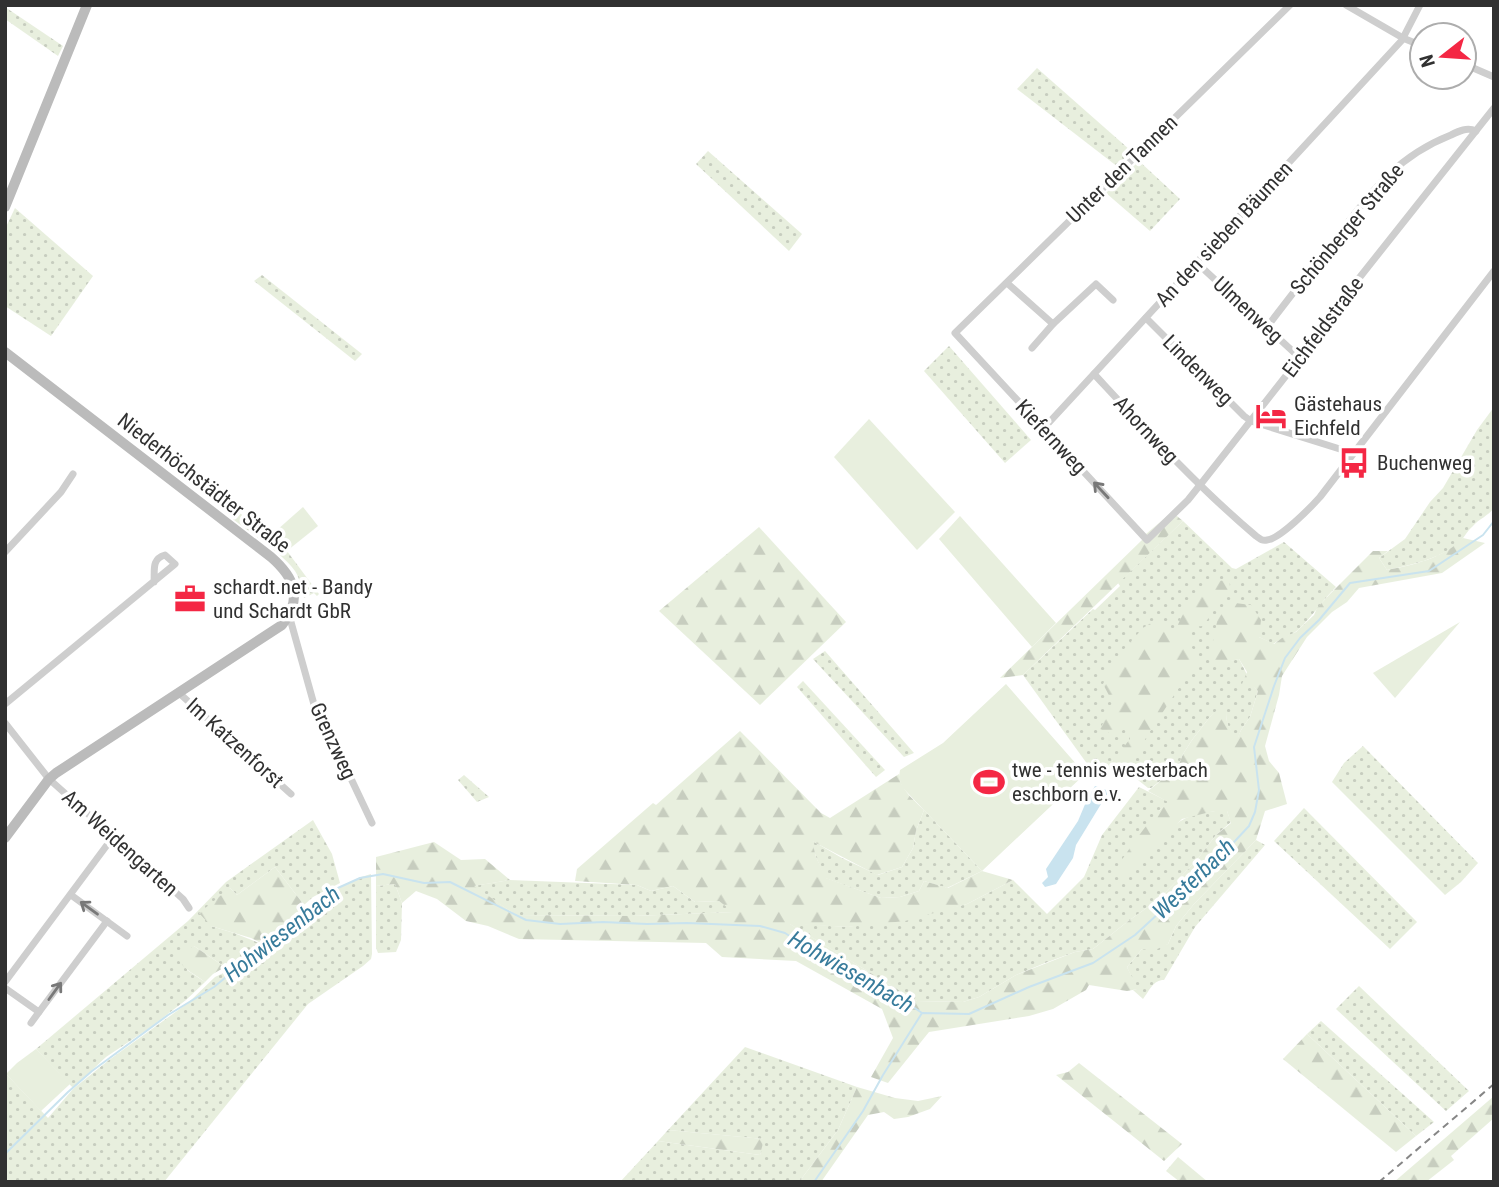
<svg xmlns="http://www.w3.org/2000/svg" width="1499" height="1187" viewBox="0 0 1499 1187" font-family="'Roboto Condensed',sans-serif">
  <defs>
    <pattern id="grass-dots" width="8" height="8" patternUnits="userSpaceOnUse" patternTransform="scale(1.75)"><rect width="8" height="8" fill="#e8efde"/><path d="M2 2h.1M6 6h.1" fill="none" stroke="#c7cdbf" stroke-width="1.8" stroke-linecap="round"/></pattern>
    <pattern id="forest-firs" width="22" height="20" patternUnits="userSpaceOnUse" patternTransform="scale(1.75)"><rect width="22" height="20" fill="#e8efde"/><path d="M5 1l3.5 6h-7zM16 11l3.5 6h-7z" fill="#c7cdbf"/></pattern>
  </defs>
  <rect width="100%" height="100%" fill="#fff"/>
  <g fill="url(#grass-dots)">
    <path d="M5,7L63,46L58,56L5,19Z"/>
    <path d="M1037,68L1130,150L1118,167L1017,89Z"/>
    <path d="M708,151L802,234L789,251L696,164Z"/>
    <path d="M1139,161L1180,199L1150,231L1106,193Z"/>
    <path d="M15,208L93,276L51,336L5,306V229Z"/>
    <path d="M262,275L362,354L355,361L254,281Z"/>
    <path d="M949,346L1031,440L1005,463L924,371Z"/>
    <path d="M1494,407V508C1488,516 1479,519 1473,526C1467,531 1464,538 1459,543C1439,559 1411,565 1387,570L1379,558L1405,539L1430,502L1443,488L1477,430Z"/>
    <path d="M238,511L282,553L287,551L319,594L317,596L314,593L304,598C302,588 300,579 295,571C283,554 252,534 234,520L233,519Z"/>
    <path d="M1183,521L1232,568L1236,569L1284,542L1336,587C1322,601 1312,617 1298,630C1291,636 1281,638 1273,644L1259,637L1219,663L1239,659C1245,669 1249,682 1258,691L1250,717L1241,730L1238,738C1228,730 1226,723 1226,711L1218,710L1209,718L1192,740L1183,754L1178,767L1151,788H1148L1113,760L1106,769L1088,765L1023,675L1093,609L1095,610L1120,586L1118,583Z"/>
    <path d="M825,651L914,753L904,757L813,659Z"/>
    <path d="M803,681L885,770L876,777L797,687Z"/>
    <path d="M1363,746L1478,863L1461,882L1445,895L1332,782L1344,763Z"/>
    <path d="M464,775L489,797L477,802L458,780Z"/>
    <path d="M1139,787L1169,802L1159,811L1175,825C1188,814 1210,810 1227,811L1231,822L1216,835L1196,861L1159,899L1127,922L1093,949L1075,952L1045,963L1016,975L979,997L963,1002L917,1001L788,923L848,927L937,911L967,904L1013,880L1047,914L1084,877L1102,835Z"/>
    <path d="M1304,808L1417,922L1390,949L1274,841Z"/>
    <path d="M924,810L982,871L947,888L924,881L919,891L900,897L881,898L825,878L816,857L811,840L842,858L878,875L902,867L913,848L916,831Z"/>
    <path d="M313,820L332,854L340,883L313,897L304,905L275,867L237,895L230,888L211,926L234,933L259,943L240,960L225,967L194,946L187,970L205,982L186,1000L148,1029L106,1057L73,1088L36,1049L188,921L226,882Z"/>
    <path d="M1256,840L1265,845L1195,927L1164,980C1153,980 1150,990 1143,999L1133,990L1137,989L1127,967L1142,949L1168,944L1176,926L1194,904Z"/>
    <path d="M371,874L372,954L371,959L363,966L308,1004L164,1182H5L6,1074L48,1118L73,1089L109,1060L188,1003L215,977L242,964L317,900L358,878Z"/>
    <path d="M510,880L637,885L651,891L673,886L695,902L719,901L735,912L633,916L516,915L473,886Z"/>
    <path d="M395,884L402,903L401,940L396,952L378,953L376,948V886Z"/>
    <path d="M1359,986L1469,1091L1446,1111L1336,1009Z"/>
    <path d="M1321,1021L1434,1122L1416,1136L1307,1034Z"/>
    <path d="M745,1047L857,1087L838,1130L799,1182H620L658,1141L760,1155L763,1139L668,1130Z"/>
  </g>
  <g fill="url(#forest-firs)">
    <path d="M1172,512L1183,521L1023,675L1000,678L1142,540L1146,534Z"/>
    <path d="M759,527L846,622L760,705L659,611Z"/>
    <path d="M1463,538L1485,543L1442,573L1359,588L1347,602L1332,612L1307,637L1282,676L1279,695L1265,746L1269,761L1279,773L1287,804L1265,811L1256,840L1194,904L1176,926L1168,944L1153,951L1142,949L1127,967L1138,989L1127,991L1089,985L1086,990L1053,1009L1029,1016L929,1032L888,1083L871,1077L893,1038L882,1009L796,961L722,957L706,943L519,939L488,926L466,921L437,899L416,891L402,903L395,884L376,886V857L434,842L461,860L485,859L510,880L474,886L516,915L633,916L733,912L719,901L695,902L673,886L651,891L637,885L575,881L577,869L653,803L656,805L740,731L821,813L830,818L899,774C900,789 913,799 924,810L916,831L913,848L902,867L877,875L812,841L816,857L826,878L881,898L900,897L919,891L924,881L948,888L982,871L1013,880L967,904L905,921L848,927L790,924L917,1001L963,1002L979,997L1016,975L1075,952L1093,949L1127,922L1159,899L1196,861L1216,835L1231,823L1227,811H1214L1182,819L1125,875L1110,878C1127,852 1145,824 1168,802L1148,791L1178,767L1183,754L1192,740L1209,718L1218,709L1226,710C1226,723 1228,729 1238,737L1241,730L1250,717L1258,691L1252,685L1242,684L1247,672L1239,659L1219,664L1211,660V651L1219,612L1235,603L1251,605L1261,620L1259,637L1274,644L1282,638L1296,632L1314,615L1317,608L1329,595L1373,551H1388L1379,558L1387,570C1413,565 1444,558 1463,538Z"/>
    <path d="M1229,580C1233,595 1222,600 1214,610C1210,615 1207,621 1203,626L1192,627L1189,642L1198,659L1147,736L1128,771L1106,769L1130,739L1127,726L1116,736L1100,729L1113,703L1103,684L1116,658L1143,628L1154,621L1170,632L1177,627L1186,606L1205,582Z"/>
    <path d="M275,867L304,905L307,915C297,935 292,941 271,948L251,938L211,926L199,913L230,888L237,895Z"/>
    <path d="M194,946L225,967L213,974L205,982C196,975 183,969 178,959L183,952Z"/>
    <path d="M1307,1034L1416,1136L1396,1152L1283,1059Z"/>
    <path d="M1079,1063L1182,1144L1164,1161L1056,1075L1068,1072Z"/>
    <path d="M857,1087L895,1098L918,1101L942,1096L930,1109L908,1117L894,1119L884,1112L868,1115L821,1182H799L838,1130Z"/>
    <path d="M1494,1096V1118L1451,1156L1454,1160L1426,1182H1394Z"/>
    <path d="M668,1130L764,1139L760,1155L658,1141Z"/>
    <path d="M1178,1157L1208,1182H1180L1166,1171Z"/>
  </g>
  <g fill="#e8efde">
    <path d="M869,419L955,512L917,550L834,457Z"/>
    <path d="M303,507L318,526L283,554L268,538Z"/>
    <path d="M960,516L1056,623L1032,647L939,539Z"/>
    <path d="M1460,622L1395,698L1373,673Z"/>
    <path d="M1006,684L1085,774L982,871L902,787L899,777L900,770L943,743Z"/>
    <path d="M36,1049L70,1084L41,1111L6,1074L17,1063Z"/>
  </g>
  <path fill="#c9e3ef" d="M1095,786L1109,791L1076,845L1073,858L1056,884L1045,887L1042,883L1048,877L1046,869L1078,821L1086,802Z"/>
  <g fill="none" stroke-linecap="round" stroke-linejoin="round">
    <g stroke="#c9e3ef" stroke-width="2">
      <path d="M5,1154L68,1092L92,1071L168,1015L214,987L329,892L360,878L383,874L424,883L450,882L526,920L560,924L603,922L647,924L687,923L760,926L785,933L838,968L869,984L897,996L922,1013"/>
      <path d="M814,1182L863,1111L883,1075L922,1013L969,1014L1029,987L1093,963L1135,935L1220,857L1249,826L1255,812L1259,790L1254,747L1274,686L1285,658L1300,638L1319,620L1350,583L1429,571L1483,535L1494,521"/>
    </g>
    <g stroke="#cecece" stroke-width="7">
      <path d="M1290,5L955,333L1147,540L1188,500L1200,485L1300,358L1356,282L1494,108"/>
      <path d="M1346,5L1403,38L1422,46"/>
      <path d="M1403,38L1420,5"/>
      <path d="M1464,64L1494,77"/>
      <path d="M1197,263L1300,358"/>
      <path d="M1007,283L1053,324"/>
      <path d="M1146,318L1244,416L1251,421L1343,450L1351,454"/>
      <path d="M1267,327C1289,298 1311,270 1333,242C1369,195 1393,158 1451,135C1459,131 1467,127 1476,131"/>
      <path d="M1032,348L1053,324L1096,284L1113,300"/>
      <path d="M1094,374C1146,430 1198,487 1256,536C1260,539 1262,541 1267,540C1280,539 1311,507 1320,497L1494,271"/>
      <path d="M1043,429L1404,38"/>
      <path d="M5,552L61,492L73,474"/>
      <path d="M289,615L315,708L328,730L372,823"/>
      <path d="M179,693L291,794"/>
      <path d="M5,704L175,564L165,555C151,559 155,571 154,582"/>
      <path d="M5,723L49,779L183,899L189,908"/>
      <path d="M71,895L127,936"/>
      <path d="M5,982L113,837"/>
      <path d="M5,988L39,1012L107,921"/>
      <path d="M31,1023L39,1012"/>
    </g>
    <g stroke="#bbb" stroke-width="10">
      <path d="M5,207L87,5"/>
      <path d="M5,352L271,557C295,578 303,598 282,625L56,773L49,779L5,838"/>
    </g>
    <path stroke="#868686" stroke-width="2" stroke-dasharray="7 5" stroke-linecap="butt" d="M1379,1182L1494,1084"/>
  </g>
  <defs><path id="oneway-shaft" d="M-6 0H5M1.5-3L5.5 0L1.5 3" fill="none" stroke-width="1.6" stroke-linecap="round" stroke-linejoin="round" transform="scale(1.75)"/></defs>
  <g stroke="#787878">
    <use href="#oneway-shaft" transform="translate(1101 490) rotate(-133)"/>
    <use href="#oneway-shaft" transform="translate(89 908) rotate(-144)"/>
    <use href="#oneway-shaft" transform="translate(55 991) rotate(-54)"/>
  </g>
  <defs>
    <symbol id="hotel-bare" viewBox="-9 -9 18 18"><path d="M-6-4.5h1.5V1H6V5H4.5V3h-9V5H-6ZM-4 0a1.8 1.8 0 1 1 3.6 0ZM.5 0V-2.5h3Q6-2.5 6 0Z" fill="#f42744" stroke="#fff" stroke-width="2.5" paint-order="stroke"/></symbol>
    <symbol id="bus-bare" viewBox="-9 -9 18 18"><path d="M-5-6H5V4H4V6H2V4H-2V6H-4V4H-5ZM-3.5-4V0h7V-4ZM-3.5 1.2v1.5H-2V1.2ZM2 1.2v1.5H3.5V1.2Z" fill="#f42744" stroke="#fff" stroke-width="2.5" paint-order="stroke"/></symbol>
    <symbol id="office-bare" viewBox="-9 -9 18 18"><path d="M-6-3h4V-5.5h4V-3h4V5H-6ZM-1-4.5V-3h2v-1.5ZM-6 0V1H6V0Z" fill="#f42744" stroke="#fff" stroke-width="2.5" paint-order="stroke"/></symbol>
    <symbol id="stadium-bare" viewBox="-9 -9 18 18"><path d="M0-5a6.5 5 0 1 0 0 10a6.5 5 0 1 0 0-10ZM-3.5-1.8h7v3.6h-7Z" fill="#f42744" stroke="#fff" stroke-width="2.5" paint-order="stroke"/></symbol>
  </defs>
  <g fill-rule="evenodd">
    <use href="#hotel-bare" x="1249" y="394" width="44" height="44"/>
    <use href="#bus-bare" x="1332" y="441" width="44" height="44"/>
    <use href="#office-bare" x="168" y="577" width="44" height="44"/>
    <use href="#stadium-bare" x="967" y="760" width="44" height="44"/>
  </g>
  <g text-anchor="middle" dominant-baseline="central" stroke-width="7" stroke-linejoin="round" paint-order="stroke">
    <g font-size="21" fill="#313131" stroke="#fff">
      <text transform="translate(1122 169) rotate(-44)">Unter den Tannen</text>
      <text transform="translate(1347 229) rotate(-50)">Schönberger Straße</text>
      <text transform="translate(1224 234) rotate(-47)">An den sieben Bäumen</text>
      <text transform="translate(1248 310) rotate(43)">Ulmenweg</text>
      <text transform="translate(1323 327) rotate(-53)">Eichfeldstraße</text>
      <text transform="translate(1198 370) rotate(45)">Lindenweg</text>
      <text transform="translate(1146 430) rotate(47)">Ahornweg</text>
      <text transform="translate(1051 437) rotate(47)">Kiefernweg</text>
      <text transform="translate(204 483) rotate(38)">Niederhöchstädter Straße</text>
      <text transform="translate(333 741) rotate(65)">Grenzweg</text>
      <text transform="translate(235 743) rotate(42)">Im Katzenforst</text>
      <text transform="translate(120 843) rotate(42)">Am Weidengarten</text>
    </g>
    <g font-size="21" fill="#313131" stroke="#fff" text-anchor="start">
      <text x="1294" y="404">Gästehaus<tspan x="1294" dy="24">Eichfeld</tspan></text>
      <text x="1377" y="463">Buchenweg</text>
      <text x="213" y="587">schardt.net - Bandy<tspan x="213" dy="24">und Schardt GbR</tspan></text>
      <text x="1012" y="770">twe - tennis westerbach<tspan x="1012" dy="24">eschborn e.v.</tspan></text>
    </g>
    <g font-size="23" font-style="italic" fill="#377b9b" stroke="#fff">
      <text transform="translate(1194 879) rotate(-44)">Westerbach</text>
      <text transform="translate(282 934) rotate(-38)">Hohwiesenbach</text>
      <text transform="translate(851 972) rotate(30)">Hohwiesenbach</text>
    </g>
  </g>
  <rect width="1499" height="1187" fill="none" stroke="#313131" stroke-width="14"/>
  <g transform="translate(1443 56) rotate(253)"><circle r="33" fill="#ffffff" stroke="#adadad" stroke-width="2"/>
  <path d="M0-5L12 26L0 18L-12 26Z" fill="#f42744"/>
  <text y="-10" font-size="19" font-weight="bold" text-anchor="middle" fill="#313131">N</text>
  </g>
</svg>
